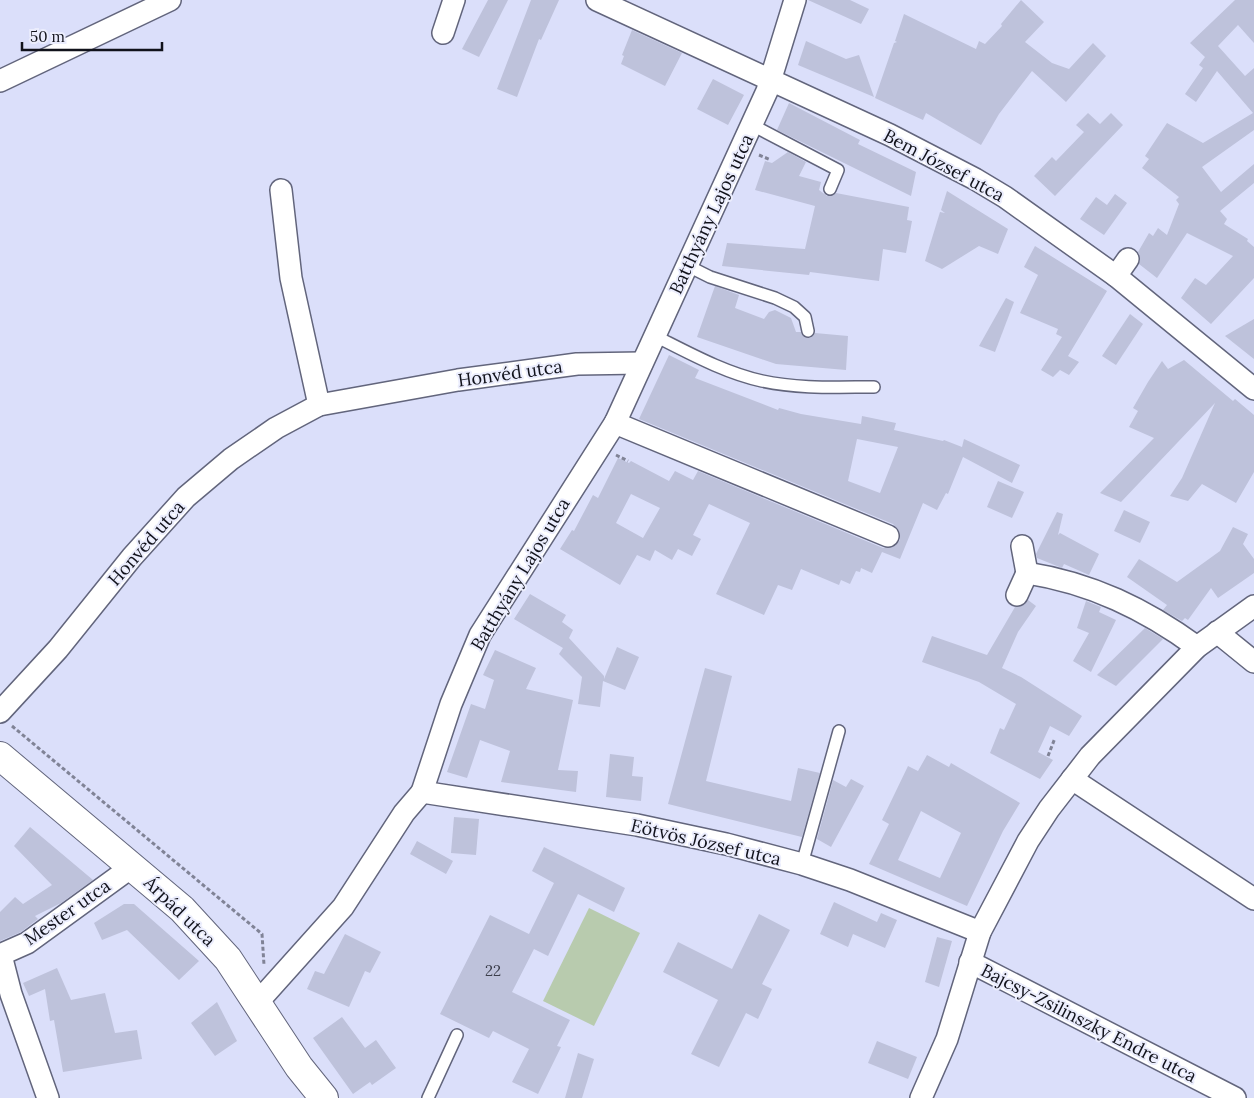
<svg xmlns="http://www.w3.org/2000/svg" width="1254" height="1098" viewBox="0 0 1254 1098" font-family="Lora,serif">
  <rect width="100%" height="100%" fill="#dbdffa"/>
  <path fill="#b8cbae" d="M589,908L640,933L594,1026L543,1001Z"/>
  <g fill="#bec2db" fill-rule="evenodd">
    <path d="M488,0H508L479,57L462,49Z"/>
    <path d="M531,0H559L541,40L539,39L517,97L497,89Z"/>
    <path d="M808,0H850L869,9L861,24Z"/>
    <path d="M1021,0L1044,22L1025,42L1052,63L1069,69L1093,43L1106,56L1066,102L1032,71L999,114L981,145L926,113L923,120L875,98L894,43L897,42L895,41L904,14L976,49L979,41L985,44L1002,26L1001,24Z"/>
    <path d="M1235,0H1254V43L1238,25L1218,46L1245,76L1254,68V130L1202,167L1221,192L1254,164V183L1220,211L1227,219L1224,224L1248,239L1247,241L1254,247V278L1211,324L1181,298L1195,278L1206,285L1233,256L1187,233L1157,278L1139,264L1140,260L1138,252L1149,233L1153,236L1158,228L1167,235L1179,204L1176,200L1179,197L1142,168L1149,159L1145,156L1167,123L1203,143L1253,113L1217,71L1196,102L1185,94L1203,68L1199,65L1205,57L1190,43Z"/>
    <path d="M632,30L682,53L665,86L621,64L624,56L622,55Z"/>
    <path d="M806,41L846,59L859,55L874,97L798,65Z"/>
    <path d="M713,79L744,95L728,125L697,109Z"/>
    <path d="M789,103L860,140L858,144L916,172L911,196L777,130Z"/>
    <path d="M1088,113L1100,124L1111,113L1123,125L1055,196L1034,176L1052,157L1056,161L1084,132L1076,125Z"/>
    <path d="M788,152L806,162L799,176L821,182L819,190L827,196H831L836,193L909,207L907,220L912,221L906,253L883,249L879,281L810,272L809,275L722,266L727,243L805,249L815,206L755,190L765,161L772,163Z"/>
    <path d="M947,191L1008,229L998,254L979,246L942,269L925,261L940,212L945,213L941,210Z"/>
    <path d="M1115,194L1127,203L1104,235L1080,219L1096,197L1107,205Z"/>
    <path d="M1035,246L1107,291L1068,356L1079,362L1069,375L1060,370L1053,377L1041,370L1062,337L1056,334L1058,329L1020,313L1038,275L1024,267Z"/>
    <path d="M715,286L739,295L735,308L764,319L769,312L775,310L791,318L796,332H801L805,338H810L815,333L848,336L846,370L776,364L697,337Z"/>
    <path d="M1006,298L1014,302L995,352L979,346Z"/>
    <path d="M1130,314L1143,324L1116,365L1102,356Z"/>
    <path d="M1254,319V359L1225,336Z"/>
    <path d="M669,355L699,370L695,378L778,410L779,408L801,414L861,424L862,416L896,423L894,430L943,441L944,440L962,447L964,439L1020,465L1012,483L963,457L948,494L946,493L937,510L923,503L900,559L882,552L872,573L861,568L860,572L856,571L850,584L841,580L839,585L801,569L792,590L778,585L764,615L716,594L750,523L709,504L693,535L701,539L692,556L678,549L672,560L655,550L650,561L637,555L620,585L560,549L572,530L574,531L593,495L598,498L618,458L629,463L631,461L669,481L675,471L693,480L698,471L883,548L895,546L900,540L898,529L893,524L639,419ZM857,439L898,447L880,493L848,481ZM631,494L660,508L643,538L616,523Z"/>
    <path d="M1184,360L1233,401L1235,399L1254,415V472L1236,503L1202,484L1188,501L1170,496L1182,478L1215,403L1121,502L1100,493L1154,438L1129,427L1138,411L1133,408L1148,382L1162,361L1168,369Z"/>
    <path d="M998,481L1024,492L1012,518L987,507Z"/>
    <path d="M1124,510L1150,522L1140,543L1114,531Z"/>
    <path d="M1057,512L1063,514L1058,535L1060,533L1099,554L1089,575L1064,564L1062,568L1037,558L1036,554Z"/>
    <path d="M1233,527L1248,534L1243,544L1254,559V573L1218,598L1211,588L1188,620L1185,618L1182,621L1163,610L1167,605L1127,577L1139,559L1177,582L1220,551Z"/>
    <path d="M530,594L566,615L562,622L573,630L569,638L604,676V679L617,647L639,657L625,690L603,681L600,707L578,704L582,677L559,654L563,648L514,619Z"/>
    <path d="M1028,600L1036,606L1018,632L1002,668L1021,677L1082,716L1069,736L1050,726L1038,752L1053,760L1040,779L990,753L1000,728L1004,730L1016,704L979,682L922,662L932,636L987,655L1015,607L1024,605Z"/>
    <path d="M1086,601L1101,607L1099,612L1116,620L1091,672L1073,661L1089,633L1077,628Z"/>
    <path d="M1145,628L1163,639L1116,686L1097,675Z"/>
    <path d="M495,650L536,668L526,689L573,700L558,770L578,771L576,792L501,782L510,751L480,740L467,778L447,772L471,704L485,709L494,680L483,675Z"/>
    <path d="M705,668L732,676L706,781L791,801L798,768L820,773L802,837L668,804Z"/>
    <path d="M610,754L634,757L632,776L643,777L641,801L606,797Z"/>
    <path d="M927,755L949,767L951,763L1020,803L1003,831L967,906L869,864L889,824L882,820L908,766L918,771ZM921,811L961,833L940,878L898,860Z"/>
    <path d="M851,779L864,786L831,847L817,839L833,780L846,787Z"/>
    <path d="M454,817L479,819L476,855L451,853Z"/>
    <path d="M30,827L93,880L61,903L35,916L38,919L21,932L0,941V912L15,897L23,904L52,885L14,846Z"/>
    <path d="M417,841L453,861L446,874L410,854Z"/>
    <path d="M544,847L625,888L614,912L578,894L548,956L534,949L512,992L570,1020L557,1046L561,1047L538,1094L512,1082L529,1049L493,1031L489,1038L440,1014L490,915L529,934L554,883L532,871Z"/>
    <path d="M834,902L877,922L881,913L897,920L885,948L853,934L848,947L820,934Z"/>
    <path d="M124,904H134L199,961L179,980L127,930L102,940L94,923Z"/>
    <path d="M759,914L790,930L762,984L772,989L758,1019L746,1013L719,1067L691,1054L718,1000L663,972L678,942L732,969Z"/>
    <path d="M345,934L381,952L370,973L365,971L349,1007L307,989L315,971L324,974Z"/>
    <path d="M937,937L952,941L939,987L925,982Z"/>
    <path d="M57,968L71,1000L105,993L115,1033L137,1030L142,1059L63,1072L54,1020L50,1021L45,989L29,996L23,983Z"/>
    <path d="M217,1002L237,1041L215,1056L191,1023Z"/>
    <path d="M342,1017L365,1048L376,1040L396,1068L372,1085L370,1082L353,1094L313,1038Z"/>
    <path d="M877,1041L917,1057L908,1079L868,1063Z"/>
    <path d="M578,1053L594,1059L582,1098H565Z"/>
  </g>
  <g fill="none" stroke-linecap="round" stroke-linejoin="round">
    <defs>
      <g id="lane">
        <path d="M752,125L838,170L830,189"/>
        <path d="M688,266L710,277L775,298L794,307L805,317L808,331"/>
        <path d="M655,336C689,353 725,373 762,381C799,389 837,387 874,387"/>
        <path d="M802,864L839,731"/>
        <path d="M428,1098L457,1035"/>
      </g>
      <g id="street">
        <path d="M597,0L890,135L975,179L1005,197L1116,276L1254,389"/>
        <path d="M443,33L454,0"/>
        <path d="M0,81L170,0"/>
        <path d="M281,190L291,278L319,405"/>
        <path d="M1116,276L1128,259"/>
        <path d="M615,423L888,536"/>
        <path d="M1022,546L1027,573"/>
        <path d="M1017,595L1027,573C1091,583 1145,609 1197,647"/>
        <path d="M1217,632L1254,662"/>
        <path d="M0,712L58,649L132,557L186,497L231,459L276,428L319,405L458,380L577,364L642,363"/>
        <path d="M1072,779L1254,899"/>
        <path d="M422,792L637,825L726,844L802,864L850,880L980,932"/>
        <path d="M0,955L27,943L133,866"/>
        <path d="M1,955L11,994L48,1098"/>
        <path d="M970,962L1235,1098"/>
        <path d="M257,1003L343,907L404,813L422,792L451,704L480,635L615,423L767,91L795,0"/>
        <path d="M921,1098L947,1039L980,932L1028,841L1049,809L1090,756L1197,647L1254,606"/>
      </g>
      <path id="secondary" d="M0,756L182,909L228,959L299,1067L324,1098"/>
    </defs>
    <use href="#lane" stroke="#62657c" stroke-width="14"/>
    <use href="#street" stroke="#62657c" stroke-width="24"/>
    <use href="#secondary" stroke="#62657c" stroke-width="30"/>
    <g stroke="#808396" stroke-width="3" stroke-dasharray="4 2.5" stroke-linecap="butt">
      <path d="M759,155L771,160"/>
      <path d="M616,455L628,461"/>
      <path d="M12,726L262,934L264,965"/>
      <path d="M1048,756L1055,738"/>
    </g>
    <use href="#lane" stroke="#fff" stroke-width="11"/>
    <use href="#street" stroke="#fff" stroke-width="21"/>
    <use href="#secondary" stroke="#fff" stroke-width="28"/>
  </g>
  <g text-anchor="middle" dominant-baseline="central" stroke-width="4" stroke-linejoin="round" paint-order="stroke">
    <g font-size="15" fill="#3c3e4b">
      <text x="493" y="970">22</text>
    </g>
    <g font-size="18" fill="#11121b" stroke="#ebedfd">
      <text transform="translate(944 165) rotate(28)">Bem József utca</text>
      <text transform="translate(711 214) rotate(-65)">Batthyány Lajos utca</text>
      <text transform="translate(510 373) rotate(-8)">Honvéd utca</text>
      <text transform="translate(146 543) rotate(-49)">Honvéd utca</text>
      <text transform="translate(520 574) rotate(-59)">Batthyány Lajos utca</text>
      <text transform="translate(706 842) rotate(13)">Eötvös József utca</text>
      <text transform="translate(180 911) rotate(44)">Árpád utca</text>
      <text transform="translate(67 912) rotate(-35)">Mester utca</text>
      <text transform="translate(1089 1023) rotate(27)">Bajcsy-Zsilinszky Endre utca</text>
    </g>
  </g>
  <path d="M22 42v8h140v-8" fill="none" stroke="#11121b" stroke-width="2.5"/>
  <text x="30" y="42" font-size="15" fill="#11121b" stroke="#ebedfd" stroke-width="4" paint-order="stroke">50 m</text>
</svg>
